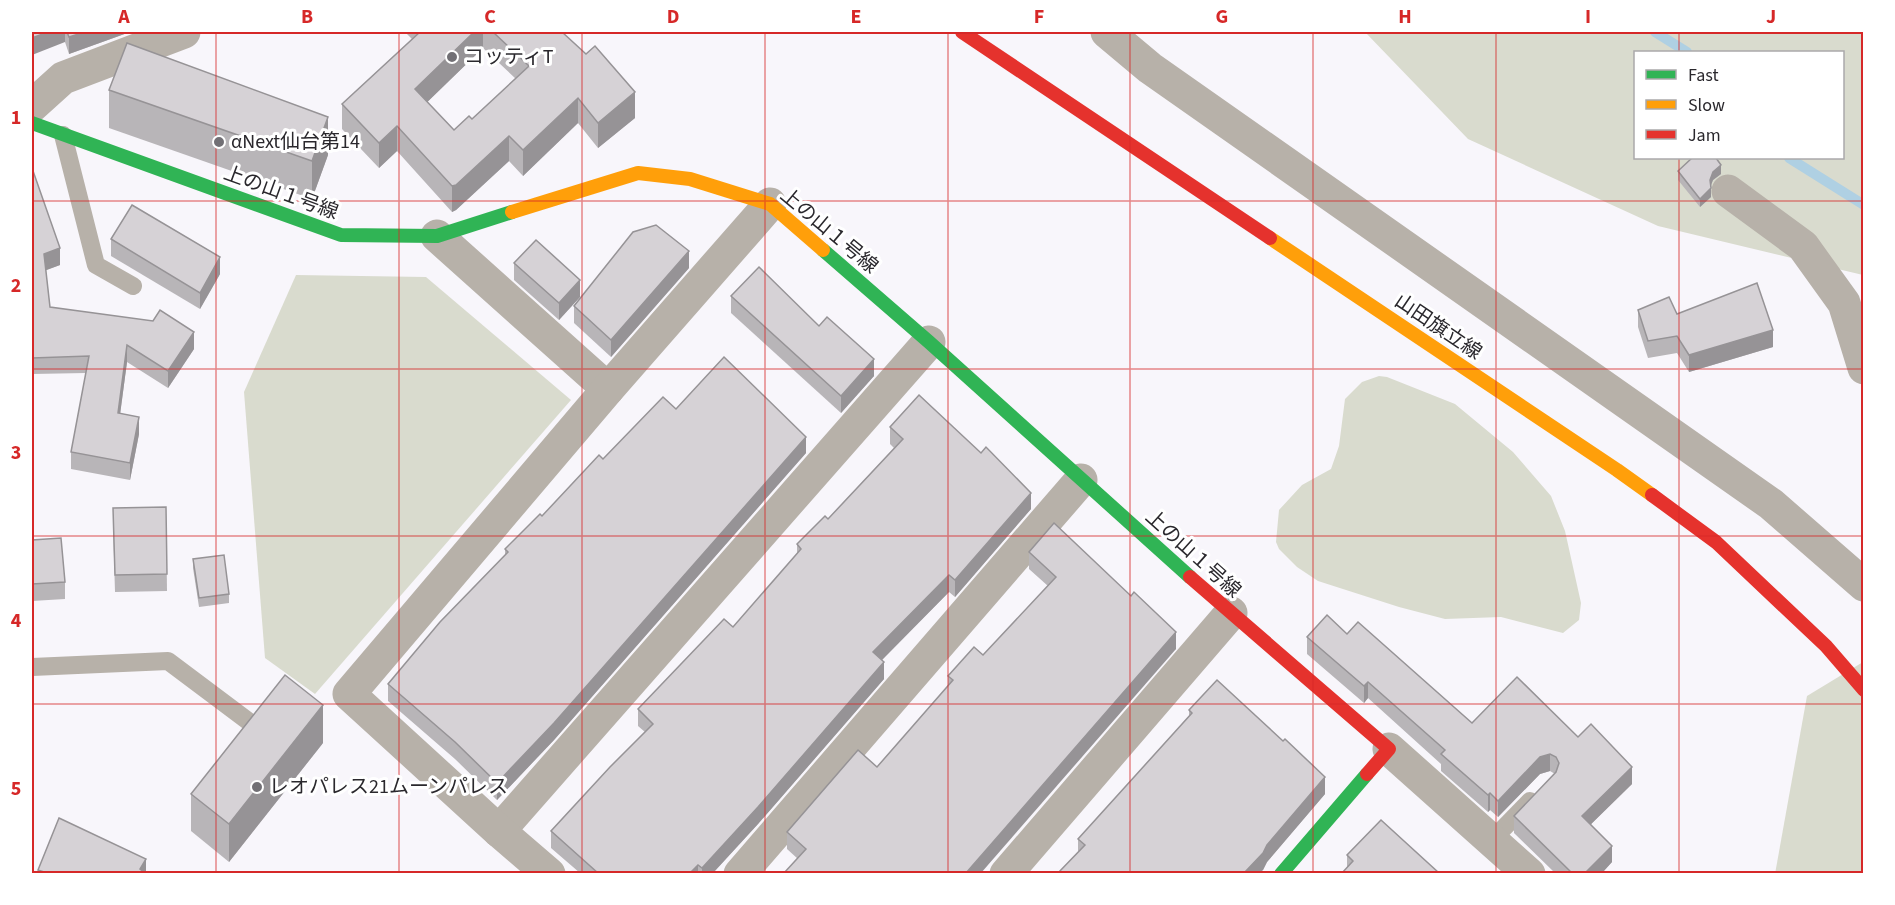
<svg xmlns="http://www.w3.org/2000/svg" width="1895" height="905" viewBox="0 0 1895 905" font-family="'Source Sans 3','Noto Sans JP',sans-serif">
  <rect width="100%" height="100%" fill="#f8f6fb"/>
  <g fill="#d9dbce" fill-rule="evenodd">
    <path d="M1365,32H1863V275L1658,226L1468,139ZM1636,52H1842V158H1636Z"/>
    <path d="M296,275L426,277L571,400L315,694L265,658L244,392Z"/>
    <path d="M1379,376L1387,377L1455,404L1513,452L1551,496L1565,531L1581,603L1579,620L1563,633L1501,617L1445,619L1399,607L1318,581L1297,567L1279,549L1276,542L1279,510L1302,485L1331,469L1339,446L1345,399L1362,382Z"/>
    <path d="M1863,662V873L1775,874L1807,696Z"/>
  </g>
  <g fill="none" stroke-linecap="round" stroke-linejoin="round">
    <g stroke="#afd0e3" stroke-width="10">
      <path d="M1655,32L1687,52"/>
      <path d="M1789,158L1864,205"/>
    </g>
    <g stroke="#b7b1a9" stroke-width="18">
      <path d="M63,135L96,265L133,286"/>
      <path d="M32,667L168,661L248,721"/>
      <path d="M1492,840L1530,801"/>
    </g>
    <g stroke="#b7b1a9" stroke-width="33">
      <path d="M1107,32L1150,68L1771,504L1864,585"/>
      <path d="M32,106L63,78L184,32"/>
      <path d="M1728,191L1803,246L1844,303L1864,368"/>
      <path d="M437,236L608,389"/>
      <path d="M1389,749L1529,874"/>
      <path d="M499,831L929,342"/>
      <path d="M549,874L499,831L349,694L608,389L770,204"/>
      <path d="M740,874L1081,480"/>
      <path d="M1006,874L1231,613"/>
    </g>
    <g stroke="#30b455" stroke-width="14">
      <path d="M32,123L341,235L437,236L512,212"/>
      <path d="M823,250L929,342L1190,577"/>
      <path d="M1281,874L1367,774"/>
    </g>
    <g stroke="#ff9f0a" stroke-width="14">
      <path d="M512,212L638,173L690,179L770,204L823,250"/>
      <path d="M1270,238L1617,470L1652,495"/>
    </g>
    <g stroke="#e5322d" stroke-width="14">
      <path d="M962,32L1270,238"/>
      <path d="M1652,495L1716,542L1826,646L1864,690"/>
      <path d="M1190,577L1389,749L1367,774"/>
    </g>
  </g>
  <g fill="#b8b5b8" fill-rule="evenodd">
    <path d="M32,32H130L69,54L65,42Z"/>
    <path d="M405,32H562L635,118L598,148L578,123L523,176L509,161L456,210L452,212L397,151L379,168L342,129V104L412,39ZM483,48L516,79L472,119L454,130L427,102Z"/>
    <path d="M109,90L328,155L312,199L109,128Z"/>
    <path d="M32,168L60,265L46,270L50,307L194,349L168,388L127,362L120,414L139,434L130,480L71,469V452L86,373L32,374Z"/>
    <path d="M1678,171L1721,174L1713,180L1710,186L1711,197L1700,207L1678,180Z"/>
    <path d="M111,239L220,274L200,309L111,256Z"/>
    <path d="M514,263L580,297L559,320L514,280Z"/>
    <path d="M689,268L611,357L574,323V306Z"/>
    <path d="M731,296L819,326L874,376L841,413L731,313Z"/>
    <path d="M1638,310L1677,314L1773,347L1689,372L1677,353L1648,358L1638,327Z"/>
    <path d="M676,409L806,453L554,740L497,800L455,759L388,701V684L505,556V549L542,516L603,459Z"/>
    <path d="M890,427L1031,509L955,597L949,592L882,660L884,679L758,824L713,873H580L551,848V831L645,732L638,726V709L733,627L797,555V544L828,519L894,448L890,444Z"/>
    <path d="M166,507L167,591L115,592L113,524Z"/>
    <path d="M32,540L65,582V599L32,601Z"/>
    <path d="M1029,552L1176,649L798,859L787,849V832L877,767L948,686V676L983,655L1048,586L1029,569Z"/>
    <path d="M193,559L229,594V603L199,607L193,568Z"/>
    <path d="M1347,634L1472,723L1578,737L1632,784L1591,824L1612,862L1602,873H1555L1514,833V816L1555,774L1550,771L1540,774L1498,817L1490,810L1488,812L1441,771V764L1368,698L1364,703L1307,654V637Z"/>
    <path d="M1189,710L1325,794L1267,862L1263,870L1259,873H1058L1078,852V839L1189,716Z"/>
    <path d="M323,743L229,862L191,831V794Z"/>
    <path d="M1347,855L1439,873L1347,867Z"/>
    <path d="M38,870L146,873H38Z"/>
  </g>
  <g fill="#969396">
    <path d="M48,32H65V42L32,55V38Z"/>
    <path d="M85,32H130L69,54V37Z"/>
    <path d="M474,32H483V48L415,114V89Z"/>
    <path d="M635,92V118L598,148V123Z"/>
    <path d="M578,98V123L523,176V150Z"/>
    <path d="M328,117V155L312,199V161Z"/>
    <path d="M397,126V151L379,168V143Z"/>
    <path d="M509,136V161L456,210L452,212V186Z"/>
    <path d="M1721,165V174L1713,180L1710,188V180L1713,172Z"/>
    <path d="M1711,188V197L1700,207V199Z"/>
    <path d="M60,248V265L44,271V254Z"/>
    <path d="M689,251V268L611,357V340Z"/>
    <path d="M220,257V274L200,309V293Z"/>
    <path d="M580,280V297L559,320V303Z"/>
    <path d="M1773,330V347L1689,372V355Z"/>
    <path d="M194,332V349L168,388V371Z"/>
    <path d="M127,345V362L118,430V413Z"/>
    <path d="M874,359V376L841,413V396Z"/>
    <path d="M139,417V434L130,480V463Z"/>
    <path d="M806,437V453L554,740L497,800V783Z"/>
    <path d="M1031,493V509L955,597V580Z"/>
    <path d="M949,575V592L873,669V652Z"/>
    <path d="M1176,632V649L981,873H966Z"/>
    <path d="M884,662V679L758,824L713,873H702V868Z"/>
    <path d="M1368,682V698L1364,703V686Z"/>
    <path d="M323,705V743L229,862V824Z"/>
    <path d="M1550,754V771L1540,774L1498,817V801L1540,757Z"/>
    <path d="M1632,767V784L1582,833V816Z"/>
    <path d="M1325,777V794L1267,862L1263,870L1259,873H1244L1267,845Z"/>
    <path d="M1490,793V810L1488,812V795Z"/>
    <path d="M1612,846V862L1602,873H1585Z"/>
    <path d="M146,859V873H140V869Z"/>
    <path d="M698,865V873H690Z"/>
  </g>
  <g fill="#d6d2d6" stroke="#969396" stroke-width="1.5">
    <path d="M32,32H48L32,38Z"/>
    <path d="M67,32H85L69,37Z"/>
    <path d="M420,32H474L415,89L454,130L469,116L472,119L529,66L493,32H562L586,54L595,46L635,92L598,123L578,98L523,150L509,136L456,185L452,186L397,126L379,143L342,104Z"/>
    <path d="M127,43L328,117L312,161L109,90Z"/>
    <path d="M1692,158H1716L1721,165L1713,172L1710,180L1711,188L1700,199L1678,171Z"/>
    <path d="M32,168L60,248L44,254L50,307L153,321L160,310L194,332L168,371L127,345L118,413L139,417L130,463L71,452L89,356L32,358Z"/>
    <path d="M132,205L220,257L200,293L111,239Z"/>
    <path d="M656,225L689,251L611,340L574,306L633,232Z"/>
    <path d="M536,240L580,280L559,303L514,263Z"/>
    <path d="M759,267L819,326L827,317L874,359L841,396L731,296Z"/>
    <path d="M1757,283L1773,330L1689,355L1677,336L1648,341L1638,310L1669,297L1677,314Z"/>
    <path d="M724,357L806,437L554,723L497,783L455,742L388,684L440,622L508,552L505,549L540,514L542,516L599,455L603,459L663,397L676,409Z"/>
    <path d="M919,395L981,453L986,447L1031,493L955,580L949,575L873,652L884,662L758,807L702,868L698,865L690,873H598L551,831L610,767L653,724L638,709L724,619L733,627L801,549L797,544L825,516L828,519L903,439L890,427Z"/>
    <path d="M166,507L167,574L115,575L113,508Z"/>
    <path d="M1054,523L1131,596L1134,592L1176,632L966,873H784L806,849L787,832L858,750L877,767L953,680L948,676L974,647L983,655L1056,577L1029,552Z"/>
    <path d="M61,538L65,582L32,584V540Z"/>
    <path d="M224,555L229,594L199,598L193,559Z"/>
    <path d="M1327,615L1347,634L1358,622L1472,723L1517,677L1578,737L1591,724L1632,767L1582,816L1612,846L1585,873H1572L1514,816L1556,772L1559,763L1556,757L1550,754L1540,757L1498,801L1490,793L1488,795L1441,754L1445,750L1368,682L1364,686L1307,637Z"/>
    <path d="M285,675L323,705L229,824L191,794Z"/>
    <path d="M1217,680L1283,741L1285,739L1325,777L1267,845L1263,853L1244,873H1058L1085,845L1078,839L1192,713L1189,710Z"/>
    <path d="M59,818L146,859L140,869L145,873H47L38,870Z"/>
    <path d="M1381,820L1439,873H1342L1353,861L1347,855Z"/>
  </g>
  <path fill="none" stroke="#d62828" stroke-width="1.5" stroke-opacity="0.55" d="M216,32V874M399,32V874M582,32V874M765,32V874M948,32V874M1130,32V874M1313,32V874M1496,32V874M1679,32V52M1679,158V874M32,201H1864M32,369H1864M32,536H1864M32,704H1864"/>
  <g fill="#727075" stroke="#fff" stroke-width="2">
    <circle cx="452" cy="57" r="6"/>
    <circle cx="219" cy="142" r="6"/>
    <circle cx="257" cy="787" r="6"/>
  </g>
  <g text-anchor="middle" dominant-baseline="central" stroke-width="6" stroke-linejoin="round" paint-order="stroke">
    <g font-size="20" fill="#2a282d" stroke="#fff" text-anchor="start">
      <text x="464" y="57">コッティT</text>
      <text x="231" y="142">αNext仙台第14</text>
      <text x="269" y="787">レオパレス21ムーンパレス</text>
    </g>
    <g font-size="20" fill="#2a282d" stroke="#fff">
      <text transform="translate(281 193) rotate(20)">上の山１号線</text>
      <text transform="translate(829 231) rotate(40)">上の山１号線</text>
      <text transform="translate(1438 327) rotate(34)">山田旗立線</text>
      <text transform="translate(1193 554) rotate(42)">上の山１号線</text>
    </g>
  </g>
  <rect width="1895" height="905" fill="none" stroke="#ffffff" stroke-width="66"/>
  <rect x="1634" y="51" width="210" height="108" fill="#ffffff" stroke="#aaa9ab" stroke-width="1.5"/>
  <rect x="1646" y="70" width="30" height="9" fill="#30b455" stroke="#aaa9ab" stroke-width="1.5"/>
  <text x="1688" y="81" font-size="18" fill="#2a282d">Fast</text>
  <rect x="1646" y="100" width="30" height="9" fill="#ff9f0a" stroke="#aaa9ab" stroke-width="1.5"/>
  <text x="1688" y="111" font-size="18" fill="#2a282d">Slow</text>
  <rect x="1646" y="130" width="30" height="9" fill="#e5322d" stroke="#aaa9ab" stroke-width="1.5"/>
  <text x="1688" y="141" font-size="18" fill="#2a282d">Jam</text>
  <rect x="33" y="33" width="1829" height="839" fill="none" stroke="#d62828" stroke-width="2"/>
  <g font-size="20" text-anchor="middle" font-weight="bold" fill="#d62828">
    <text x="124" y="23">A</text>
    <text x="307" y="23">B</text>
    <text x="490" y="23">C</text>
    <text x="673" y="23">D</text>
    <text x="856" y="23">E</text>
    <text x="1039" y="23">F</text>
    <text x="1222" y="23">G</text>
    <text x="1405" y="23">H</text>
    <text x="1588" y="23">I</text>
    <text x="1771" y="23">J</text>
    <text x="16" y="124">1</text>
    <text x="16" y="292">2</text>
    <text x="16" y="459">3</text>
    <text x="16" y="627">4</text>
    <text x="16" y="795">5</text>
  </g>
</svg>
